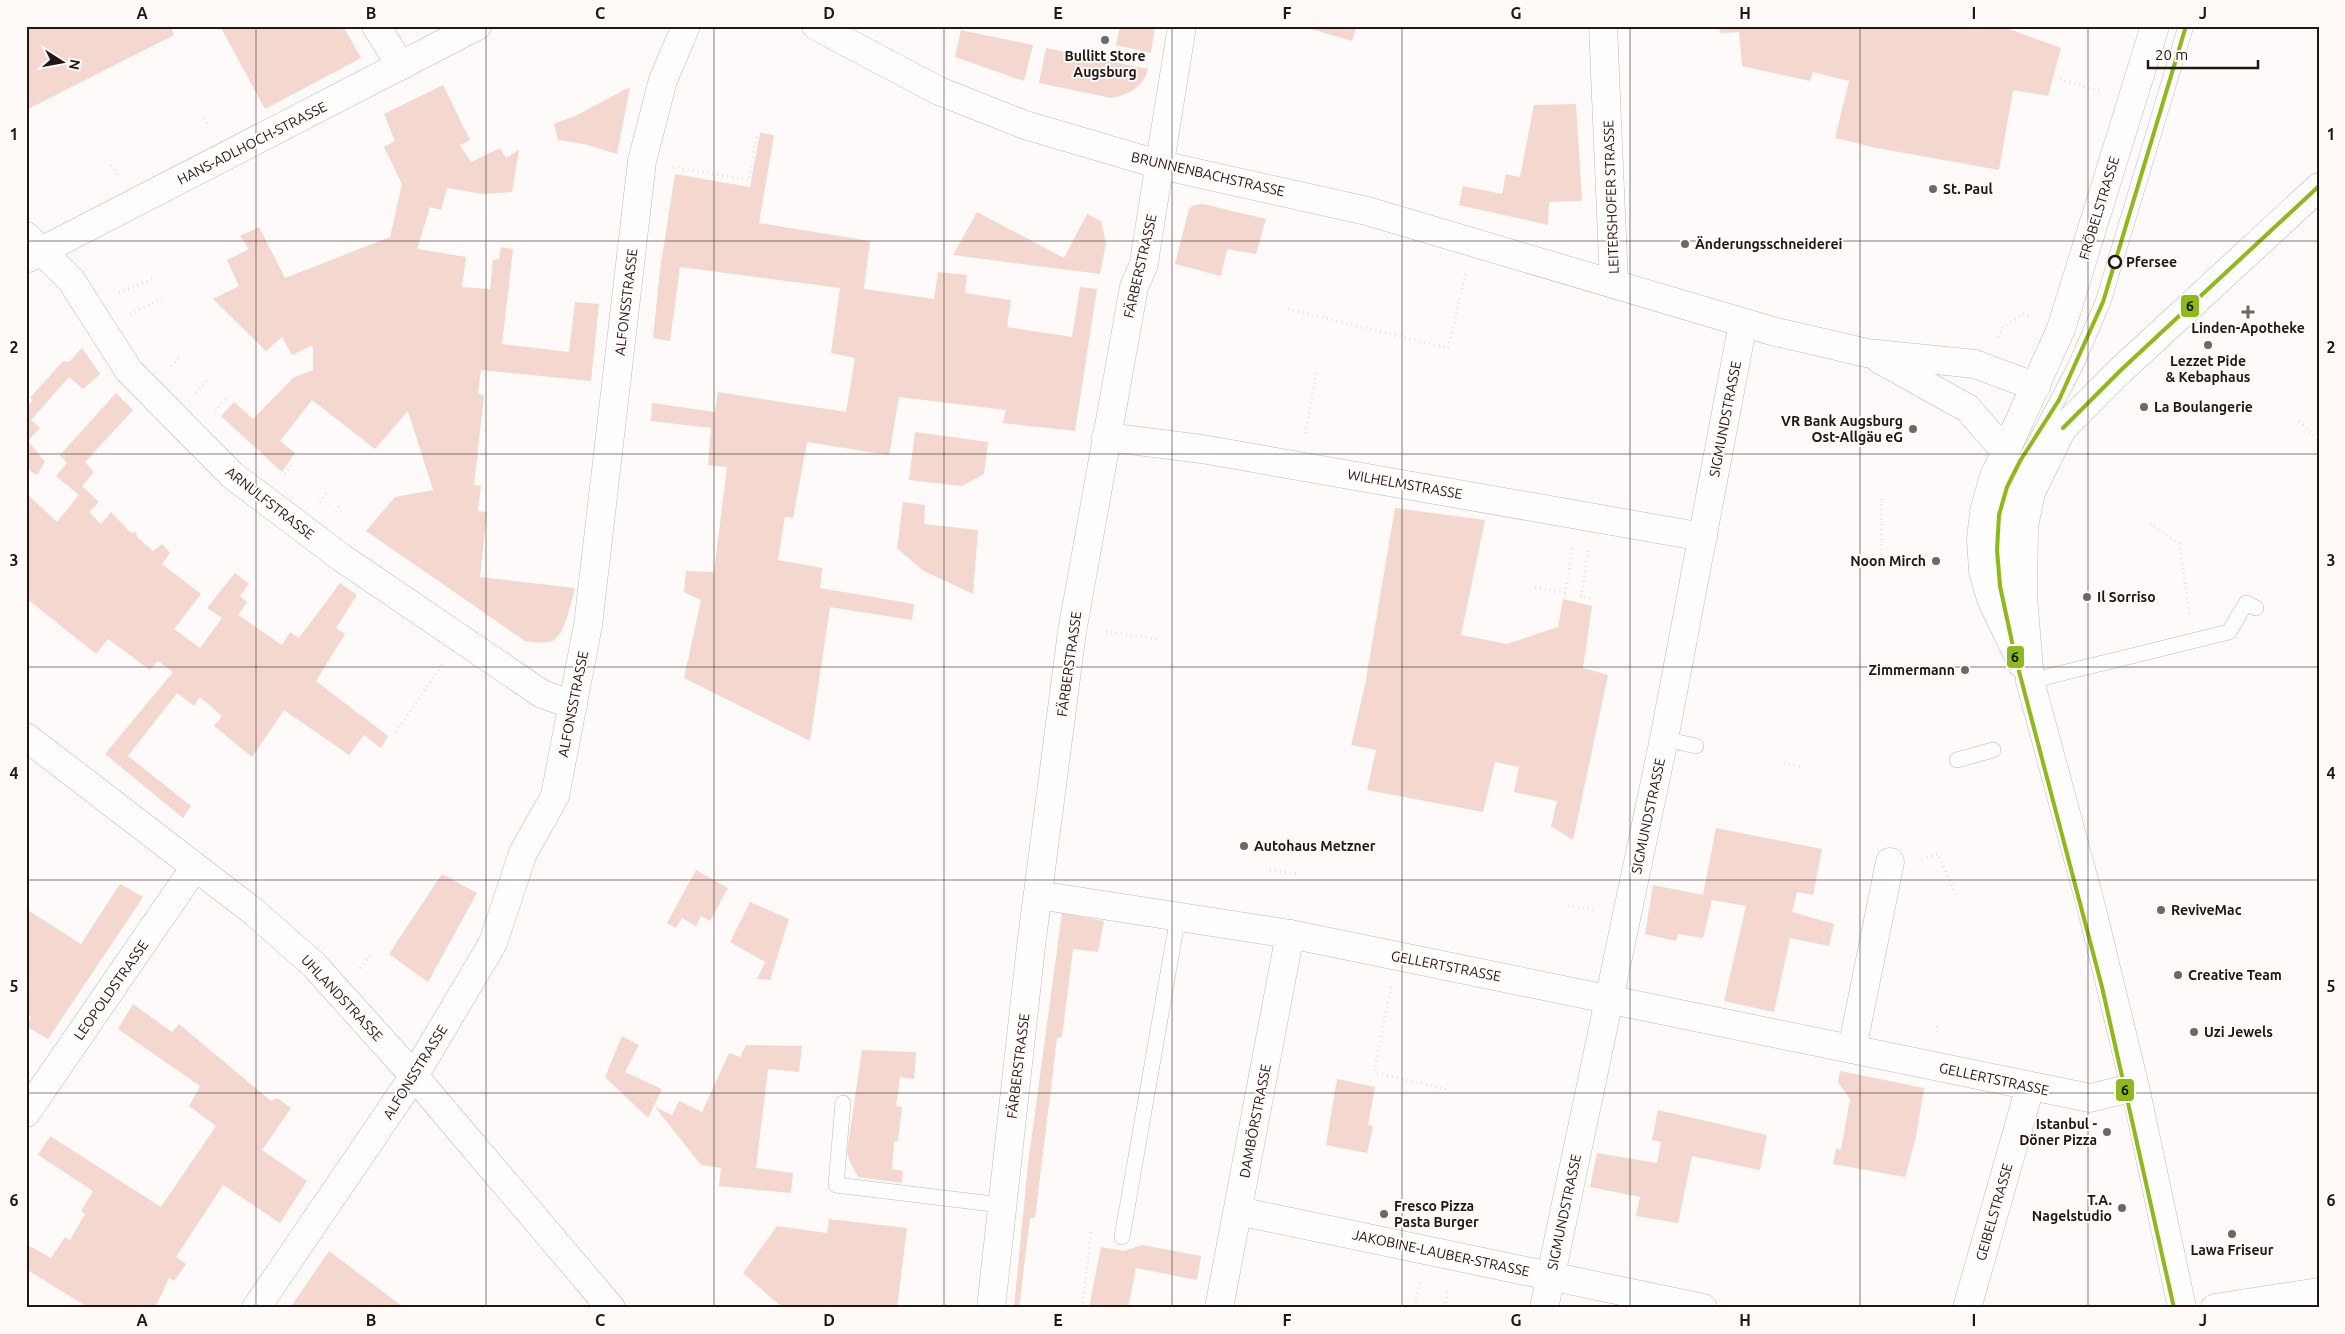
<svg xmlns="http://www.w3.org/2000/svg" width="2345" height="1334" viewBox="0 0 2345 1334" font-family="Ubuntu,sans-serif">
  <rect width="100%" height="100%" fill="#fdfaf9"/>
  <g fill="#f4d8d0">
    <path d="M26,26H171L174,35L26,110Z"/>
    <path d="M220,26H343L361,58L265,109Z"/>
    <path d="M1120,26H1155L1151,53L1116,45Z"/>
    <path d="M1301,26H1357L1352,41Z"/>
    <path d="M1719,26H2001L2061,48L2048,96L2013,90L1999,170L1877,148L1835,138L1849,81L1813,72L1810,81L1742,66L1739,32L1720,33Z"/>
    <path d="M961,30L1033,45L1024,81L955,57Z"/>
    <path d="M1046,48L1148,69C1144,87 1128,95 1111,98L1039,83Z"/>
    <path d="M443,85L470,140L460,145L471,162L500,148L506,158L519,150L512,192L483,194L447,188L441,210L430,207L417,249L466,257L462,287L490,289L493,260L499,259L501,247L513,249L502,344L569,352L575,302L599,304L591,381L481,370L478,393L484,396L474,485L481,486L478,511L487,512L480,577L575,588C571,601 565,636 552,641C544,644 534,642 525,641L366,531L395,497L433,490L408,411L375,449L312,400L280,441L295,453L282,472L221,416L234,402L253,419L293,378L313,370V345L292,355L282,337L266,351L213,299L239,286L227,260L249,249L240,236L259,227L285,278L390,237L402,184L384,147L395,141L384,114Z"/>
    <path d="M630,87L617,154L584,144L558,140L554,124L577,115Z"/>
    <path d="M1576,104L1582,201L1549,202L1548,225L1459,205L1463,186L1502,194L1506,174L1520,177L1534,105Z"/>
    <path d="M760,133L774,135L759,223L870,241L864,289L934,299L938,272L967,275L965,293L1011,300L1007,327L1072,337L1080,287L1097,289L1075,431L1003,423L1006,410L899,397L889,455L807,442L793,518L785,517L778,560L822,568L820,588L914,604L912,620L830,607L810,741L684,678L701,600L684,592L686,571L714,572L727,467L708,465L711,428L651,421L652,403L715,412L718,392L846,412L855,358L831,353L840,288L680,267L670,341L653,338L660,270L675,174L750,187Z"/>
    <path d="M1203,204L1266,219L1256,254L1227,249L1221,276L1175,264L1189,209L1194,205Z"/>
    <path d="M977,212L1064,258L1087,214L1101,221L1106,243L1100,274L953,255Z"/>
    <path d="M82,348L100,374L83,389L69,377L31,420L40,428L28,441L45,462L37,475L26,469V408L33,400L30,398L63,361L69,362Z"/>
    <path d="M116,393L133,410L85,462L94,472L82,486L99,502L89,512L101,524L111,512L131,533L136,532L137,537L153,551L162,544L170,553L162,564L201,594L174,629L200,648L222,618L207,608L235,573L249,584L240,596L247,602L238,615L282,645L290,632L299,638L340,583L357,595L336,628L345,634L316,681L388,736L381,748L364,735L349,755L284,710L252,757L214,726L222,716L200,697L194,706L177,693L128,756L191,806L183,818L105,754L173,672L158,661L150,670L108,639L96,654L26,598V493L57,522L79,495L56,476L67,463L60,455Z"/>
    <path d="M915,432L988,442L984,474L962,486L909,480Z"/>
    <path d="M903,502L925,505L924,524L978,530L973,594L922,570L897,548Z"/>
    <path d="M1395,508L1485,520L1461,635L1507,644L1558,627L1563,599L1592,606L1583,668L1608,675L1573,840L1551,826L1557,801L1514,792L1519,767L1495,762L1483,812L1367,790L1376,750L1351,745L1365,685Z"/>
    <path d="M1716,828L1822,849L1813,895L1797,892L1792,912L1834,924L1829,946L1790,938L1774,1012L1724,1001L1746,906L1712,900L1703,938L1678,934L1676,941L1645,934L1653,885L1703,895Z"/>
    <path d="M696,870L728,888L710,921L701,916L696,926L682,918L676,928L667,923Z"/>
    <path d="M442,874L477,893L428,982L389,954Z"/>
    <path d="M120,884L143,897L48,1039L26,1026L31,1017L26,1014V909L81,944Z"/>
    <path d="M750,902L789,919L770,980L757,979L765,962L730,942Z"/>
    <path d="M1062,913L1104,921L1098,952L1073,949L1062,1037L1057,1038L1035,1218H1030L1019,1308H1014L1028,1164Z"/>
    <path d="M133,1004L172,1032L179,1024L271,1101L277,1098L291,1108L262,1150L307,1181L280,1223L223,1185L176,1257L186,1264L174,1281L169,1278L155,1308H89L26,1269V1244L51,1258L65,1237L70,1240L85,1214L81,1211L93,1191L38,1155L50,1136L161,1207L216,1126L189,1106L200,1086L118,1029Z"/>
    <path d="M622,1036L639,1045L625,1072L662,1089L648,1118L605,1077Z"/>
    <path d="M746,1045L802,1046L799,1072L768,1069L756,1168L793,1173L791,1193L719,1186L721,1168L701,1165L655,1107L672,1115L679,1101L702,1112L729,1053L740,1057Z"/>
    <path d="M862,1050L916,1052L914,1079L900,1077L896,1106L902,1107L898,1141H894L892,1169L903,1171L902,1183L858,1177L850,1162L847,1151Z"/>
    <path d="M1840,1071L1924,1088L1916,1137L1905,1177L1833,1164L1836,1149L1841,1150L1850,1099L1838,1082Z"/>
    <path d="M1337,1079L1375,1087L1368,1125L1373,1126L1367,1153L1326,1145Z"/>
    <path d="M1658,1110L1767,1135L1760,1170L1692,1156L1678,1223L1636,1216L1640,1197L1590,1187L1597,1153L1657,1163L1661,1142L1652,1140Z"/>
    <path d="M829,1219L907,1228L897,1308H783L743,1273L777,1226L827,1233Z"/>
    <path d="M1142,1245L1201,1256L1197,1280L1136,1268L1128,1308H1089L1101,1247L1124,1251Z"/>
    <path d="M329,1251L403,1307L402,1308H290Z"/>
  </g>
  <g fill="none" stroke-linecap="round" stroke-linejoin="round">
    <defs>
      <g id="lane">
        <path d="M2012,605C2002,563 2003,515 2018,475L2075,367L2103,302L2186,26"/>
        <path d="M2029,677L2030,681L2229,632L2246,603L2256,608"/>
        <path d="M1664,739L1696,746"/>
        <path d="M1957,760L1993,750"/>
        <path d="M843,1103L836,1185L1001,1205"/>
        <path d="M1122,1237L1178,916"/>
      </g>
      <g id="street">
        <path d="M376,26L401,66"/>
        <path d="M1603,26L1614,284"/>
        <path d="M26,236L71,280L129,371L232,475L342,558L542,694L573,705"/>
        <path d="M28,258L477,26"/>
        <path d="M1106,437L1202,449L1703,537"/>
        <path d="M26,737L254,912L314,965L414,1076L611,1308"/>
        <path d="M1038,895L1290,934L2090,1098L2135,1087"/>
        <path d="M1852,1049L1890,862"/>
        <path d="M26,1113L195,867"/>
        <path d="M1238,1211L1703,1308"/>
        <path d="M256,1308L414,1076L493,943L523,853L555,796L588,625L642,161L663,80L686,26"/>
        <path d="M991,1308L1031,946L1072,632L1134,287L1144,264L1146,249L1182,26"/>
        <path d="M1219,1308L1290,934"/>
        <path d="M1544,1308L1664,739L1743,323"/>
        <path d="M1967,1308L2030,1087"/>
        <path d="M2215,1308L2319,1292"/>
      </g>
      <g id="secondary">
        <path d="M816,26L939,91L1025,125L1161,165L1367,211L1772,331L1867,353L1975,364L2036,387"/>
        <path d="M1879,359L1967,408L2005,451"/>
        <path d="M2022,664L1991,599L1983,571L1981,539L1984,512L1993,479L2061,329L2155,26"/>
        <path d="M2182,1308L2135,1087L2091,906L2030,681L2023,596L2024,526L2031,492L2062,429L2122,369L2319,187"/>
      </g>
    </defs>
    <use href="#lane" stroke="#c0bab8" stroke-width="16"/>
    <use href="#street" stroke="#c0bab8" stroke-width="29"/>
    <use href="#secondary" stroke="#c0bab8" stroke-width="29"/>
    <g stroke="#e4e3e2" stroke-width="3" stroke-dasharray="1 4" stroke-linecap="butt">
      <path d="M2060,79L2100,91"/>
      <path d="M204,118L209,127"/>
      <path d="M111,165L117,175"/>
      <path d="M673,167L749,180L757,134"/>
      <path d="M119,293L155,278"/>
      <path d="M1288,309L1448,348L1466,273"/>
      <path d="M130,314L165,297"/>
      <path d="M1998,337L2003,327L2022,314L2031,317"/>
      <path d="M171,366L181,356"/>
      <path d="M196,393L207,380"/>
      <path d="M215,411L226,399"/>
      <path d="M2299,421L2319,441"/>
      <path d="M1305,433L1317,372"/>
      <path d="M285,474L292,465"/>
      <path d="M1881,499V558"/>
      <path d="M320,502L328,490"/>
      <path d="M336,512L341,504"/>
      <path d="M2150,523L2179,544L2190,614"/>
      <path d="M1588,551L1581,597L1593,599"/>
      <path d="M1535,587L1565,593L1573,547"/>
      <path d="M1106,631L1157,639"/>
      <path d="M396,732L442,665"/>
      <path d="M1784,763L1802,767"/>
      <path d="M1922,859L1938,854L1957,897"/>
      <path d="M1270,870L1299,874"/>
      <path d="M1568,906L1595,910"/>
      <path d="M360,968L370,955"/>
      <path d="M1391,987L1374,1072L1449,1090"/>
      <path d="M1937,1032L1938,1023"/>
      <path d="M1082,1308L1091,1233L1095,1234"/>
      <path d="M1414,1308L1420,1282"/>
      <path d="M1444,1308L1448,1289"/>
    </g>
    <use href="#lane" stroke="#fffefe" stroke-width="15"/>
    <use href="#street" stroke="#fffefe" stroke-width="28"/>
    <use href="#secondary" stroke="#fffefe" stroke-width="28"/>
    <defs>
      <g id="tram-1">
        <path d="M2063,428L2122,369L2319,186"/>
        <path d="M2174,1308L2102,987L2015,656L2000,586L1997,550L1999,515L2007,487L2020,461L2059,400L2103,302L2186,26"/>
      </g>
    </defs>
    <use href="#tram-1" stroke="#fff9f7" stroke-width="8"/>
    <use href="#tram-1" stroke="#8eb91c" stroke-width="4"/>
  </g>
  <path fill="none" stroke="#211815" stroke-width="1" stroke-opacity="0.55" d="M256,26V1308M486,26V1308M714,26V1308M944,26V1308M1172,26V1308M1402,26V1308M1630,26V1308M1860,26V1308M2088,26V1308M26,241H2319M26,454H2319M26,667H2319M26,880H2319M26,1093H2319"/>
  <g fill="#6e6765" stroke="#fff9f7" stroke-width="2">
    <circle cx="1105" cy="40" r="5"/>
    <circle cx="1933" cy="189" r="5"/>
    <circle cx="1685" cy="244" r="5"/>
    <path d="M2245.5 304.5h5v5h5v5h-5v5h-5v-5h-5v-5h5z"/>
    <circle cx="2208" cy="345" r="5"/>
    <circle cx="2144" cy="407" r="5"/>
    <circle cx="1913" cy="429" r="5"/>
    <circle cx="1936" cy="561" r="5"/>
    <circle cx="2087" cy="597" r="5"/>
    <circle cx="1965" cy="670" r="5"/>
    <circle cx="1244" cy="846" r="5"/>
    <circle cx="2161" cy="910" r="5"/>
    <circle cx="2178" cy="975" r="5"/>
    <circle cx="2194" cy="1032" r="5"/>
    <circle cx="2107" cy="1132" r="5"/>
    <circle cx="2122" cy="1208" r="5"/>
    <circle cx="1384" cy="1214" r="5"/>
    <circle cx="2232" cy="1234" r="5"/>
  </g>
  <circle fill="#fff9f7" stroke="#211815" stroke-width="2.5" cx="2115" cy="262" r="6"/>
  <g text-anchor="middle" dominant-baseline="central" stroke-width="4" stroke-linejoin="round" paint-order="stroke">
    <g font-size="14" font-weight="bold" fill="#211815" stroke="#fff9f7" text-anchor="start">
      <text x="1105" y="56" text-anchor="middle">Bullitt Store<tspan x="1105" dy="16">Augsburg</tspan></text>
      <text x="1943" y="189">St. Paul</text>
      <text x="1695" y="244">Änderungsschneiderei</text>
      <text x="2248" y="328" text-anchor="middle">Linden-Apotheke</text>
      <text x="2208" y="361" text-anchor="middle">Lezzet Pide<tspan x="2208" dy="16">&amp; Kebaphaus</tspan></text>
      <text x="2154" y="407">La Boulangerie</text>
      <text x="1903" y="421" text-anchor="end">VR Bank Augsburg<tspan x="1903" dy="16">Ost-Allgäu eG</tspan></text>
      <text x="1926" y="561" text-anchor="end">Noon Mirch</text>
      <text x="2097" y="597">Il Sorriso</text>
      <text x="1955" y="670" text-anchor="end">Zimmermann</text>
      <text x="1254" y="846">Autohaus Metzner</text>
      <text x="2171" y="910">ReviveMac</text>
      <text x="2188" y="975">Creative Team</text>
      <text x="2204" y="1032">Uzi Jewels</text>
      <text x="2097" y="1124" text-anchor="end">Istanbul -<tspan x="2097" dy="16">Döner Pizza</tspan></text>
      <text x="2112" y="1200" text-anchor="end">T.A.<tspan x="2112" dy="16">Nagelstudio</tspan></text>
      <text x="1394" y="1206">Fresco Pizza<tspan x="1394" dy="16">Pasta Burger</tspan></text>
      <text x="2232" y="1250" text-anchor="middle">Lawa Friseur</text>
    </g>
    <g font-size="14" fill="#211815" stroke="#fff9f7">
      <text transform="translate(252 143) rotate(-27)">HANS-ADLHOCH-STRASSE</text>
      <text transform="translate(1208 174) rotate(13)">BRUNNENBACHSTRASSE</text>
      <text transform="translate(1611 197) rotate(-92)">LEITERSHOFER STRASSE</text>
      <text transform="translate(2099 208) rotate(-73)">FRÖBELSTRASSE</text>
      <text transform="translate(1140 266) rotate(-77)">FÄRBERSTRASSE</text>
      <text transform="translate(626 302) rotate(-83)">ALFONSSTRASSE</text>
      <text transform="translate(1725 419) rotate(-79)">SIGMUNDSTRASSE</text>
      <text transform="translate(1405 484) rotate(10)">WILHELMSTRASSE</text>
      <text transform="translate(270 503) rotate(38)">ARNULFSTRASSE</text>
      <text transform="translate(1069 664) rotate(-82)">FÄRBERSTRASSE</text>
      <text transform="translate(573 704) rotate(-79)">ALFONSSTRASSE</text>
      <text transform="translate(1648 816) rotate(-78)">SIGMUNDSTRASSE</text>
      <text transform="translate(1446 966) rotate(11)">GELLERTSTRASSE</text>
      <text transform="translate(111 990) rotate(-55)">LEOPOLDSTRASSE</text>
      <text transform="translate(342 998) rotate(47)">UHLANDSTRASSE</text>
      <text transform="translate(1018 1066) rotate(-83)">FÄRBERSTRASSE</text>
      <text transform="translate(415 1072) rotate(-58)">ALFONSSTRASSE</text>
      <text transform="translate(1994 1079) rotate(12)">GELLERTSTRASSE</text>
      <text transform="translate(1255 1121) rotate(-79)">DAMBÖRSTRASSE</text>
      <text transform="translate(1564 1212) rotate(-78)">SIGMUNDSTRASSE</text>
      <text transform="translate(1994 1212) rotate(-74)">GEIBELSTRASSE</text>
      <text transform="translate(1441 1253) rotate(12)">JAKOBINE-LAUBER-STRASSE</text>
    </g>
    <g font-size="14" font-weight="bold" fill="#211815" stroke="#fff9f7" text-anchor="start">
      <text x="2126" y="262">Pfersee</text>
    </g>
  </g>
  <g stroke="#fff9f7" stroke-width="2">
    <rect x="2180" y="294" width="20" height="24" rx="5" fill="#8eb91c"/>
    <rect x="2006" y="645" width="19" height="24" rx="5" fill="#8eb91c"/>
    <rect x="2115" y="1078" width="20" height="24" rx="5" fill="#8eb91c"/>
  </g>
  <g font-size="14" text-anchor="middle" font-weight="bold" fill="#111">
    <text x="2190" y="311">6</text>
    <text x="2015" y="662">6</text>
    <text x="2125" y="1095">6</text>
  </g>
  <rect width="2345" height="1334" fill="none" stroke="#fff9f7" stroke-width="55"/>
  <g transform="translate(62 62) rotate(101)" stroke="#fff9f7" stroke-width="4" paint-order="stroke">
  <path d="M0-4L9 19L0 12L-9 19Z" fill="#211815"/>
  <text y="-8" font-size="14" font-weight="bold" text-anchor="middle" fill="#211815">N</text>
  </g>
  <path d="M2148 60v8h110v-8" fill="none" stroke="#211815" stroke-width="2.5"/>
  <text x="2155" y="60" font-size="15" fill="#211815" stroke="#fff9f7" stroke-width="4" paint-order="stroke">20 m</text>
  <rect x="28" y="28" width="2290" height="1278" fill="none" stroke="#211815" stroke-width="2"/>
  <g font-size="16" text-anchor="middle" font-weight="bold" fill="#211815">
    <text x="142" y="19">A</text>
    <text x="371" y="19">B</text>
    <text x="600" y="19">C</text>
    <text x="829" y="19">D</text>
    <text x="1058" y="19">E</text>
    <text x="1287" y="19">F</text>
    <text x="1516" y="19">G</text>
    <text x="1745" y="19">H</text>
    <text x="1974" y="19">I</text>
    <text x="2203" y="19">J</text>
    <text x="14" y="140">1</text>
    <text x="2331" y="140">1</text>
    <text x="14" y="353">2</text>
    <text x="2331" y="353">2</text>
    <text x="14" y="566">3</text>
    <text x="2331" y="566">3</text>
    <text x="14" y="779">4</text>
    <text x="2331" y="779">4</text>
    <text x="14" y="992">5</text>
    <text x="2331" y="992">5</text>
    <text x="14" y="1206">6</text>
    <text x="2331" y="1206">6</text>
    <text x="142" y="1326">A</text>
    <text x="371" y="1326">B</text>
    <text x="600" y="1326">C</text>
    <text x="829" y="1326">D</text>
    <text x="1058" y="1326">E</text>
    <text x="1287" y="1326">F</text>
    <text x="1516" y="1326">G</text>
    <text x="1745" y="1326">H</text>
    <text x="1974" y="1326">I</text>
    <text x="2203" y="1326">J</text>
  </g>
</svg>
